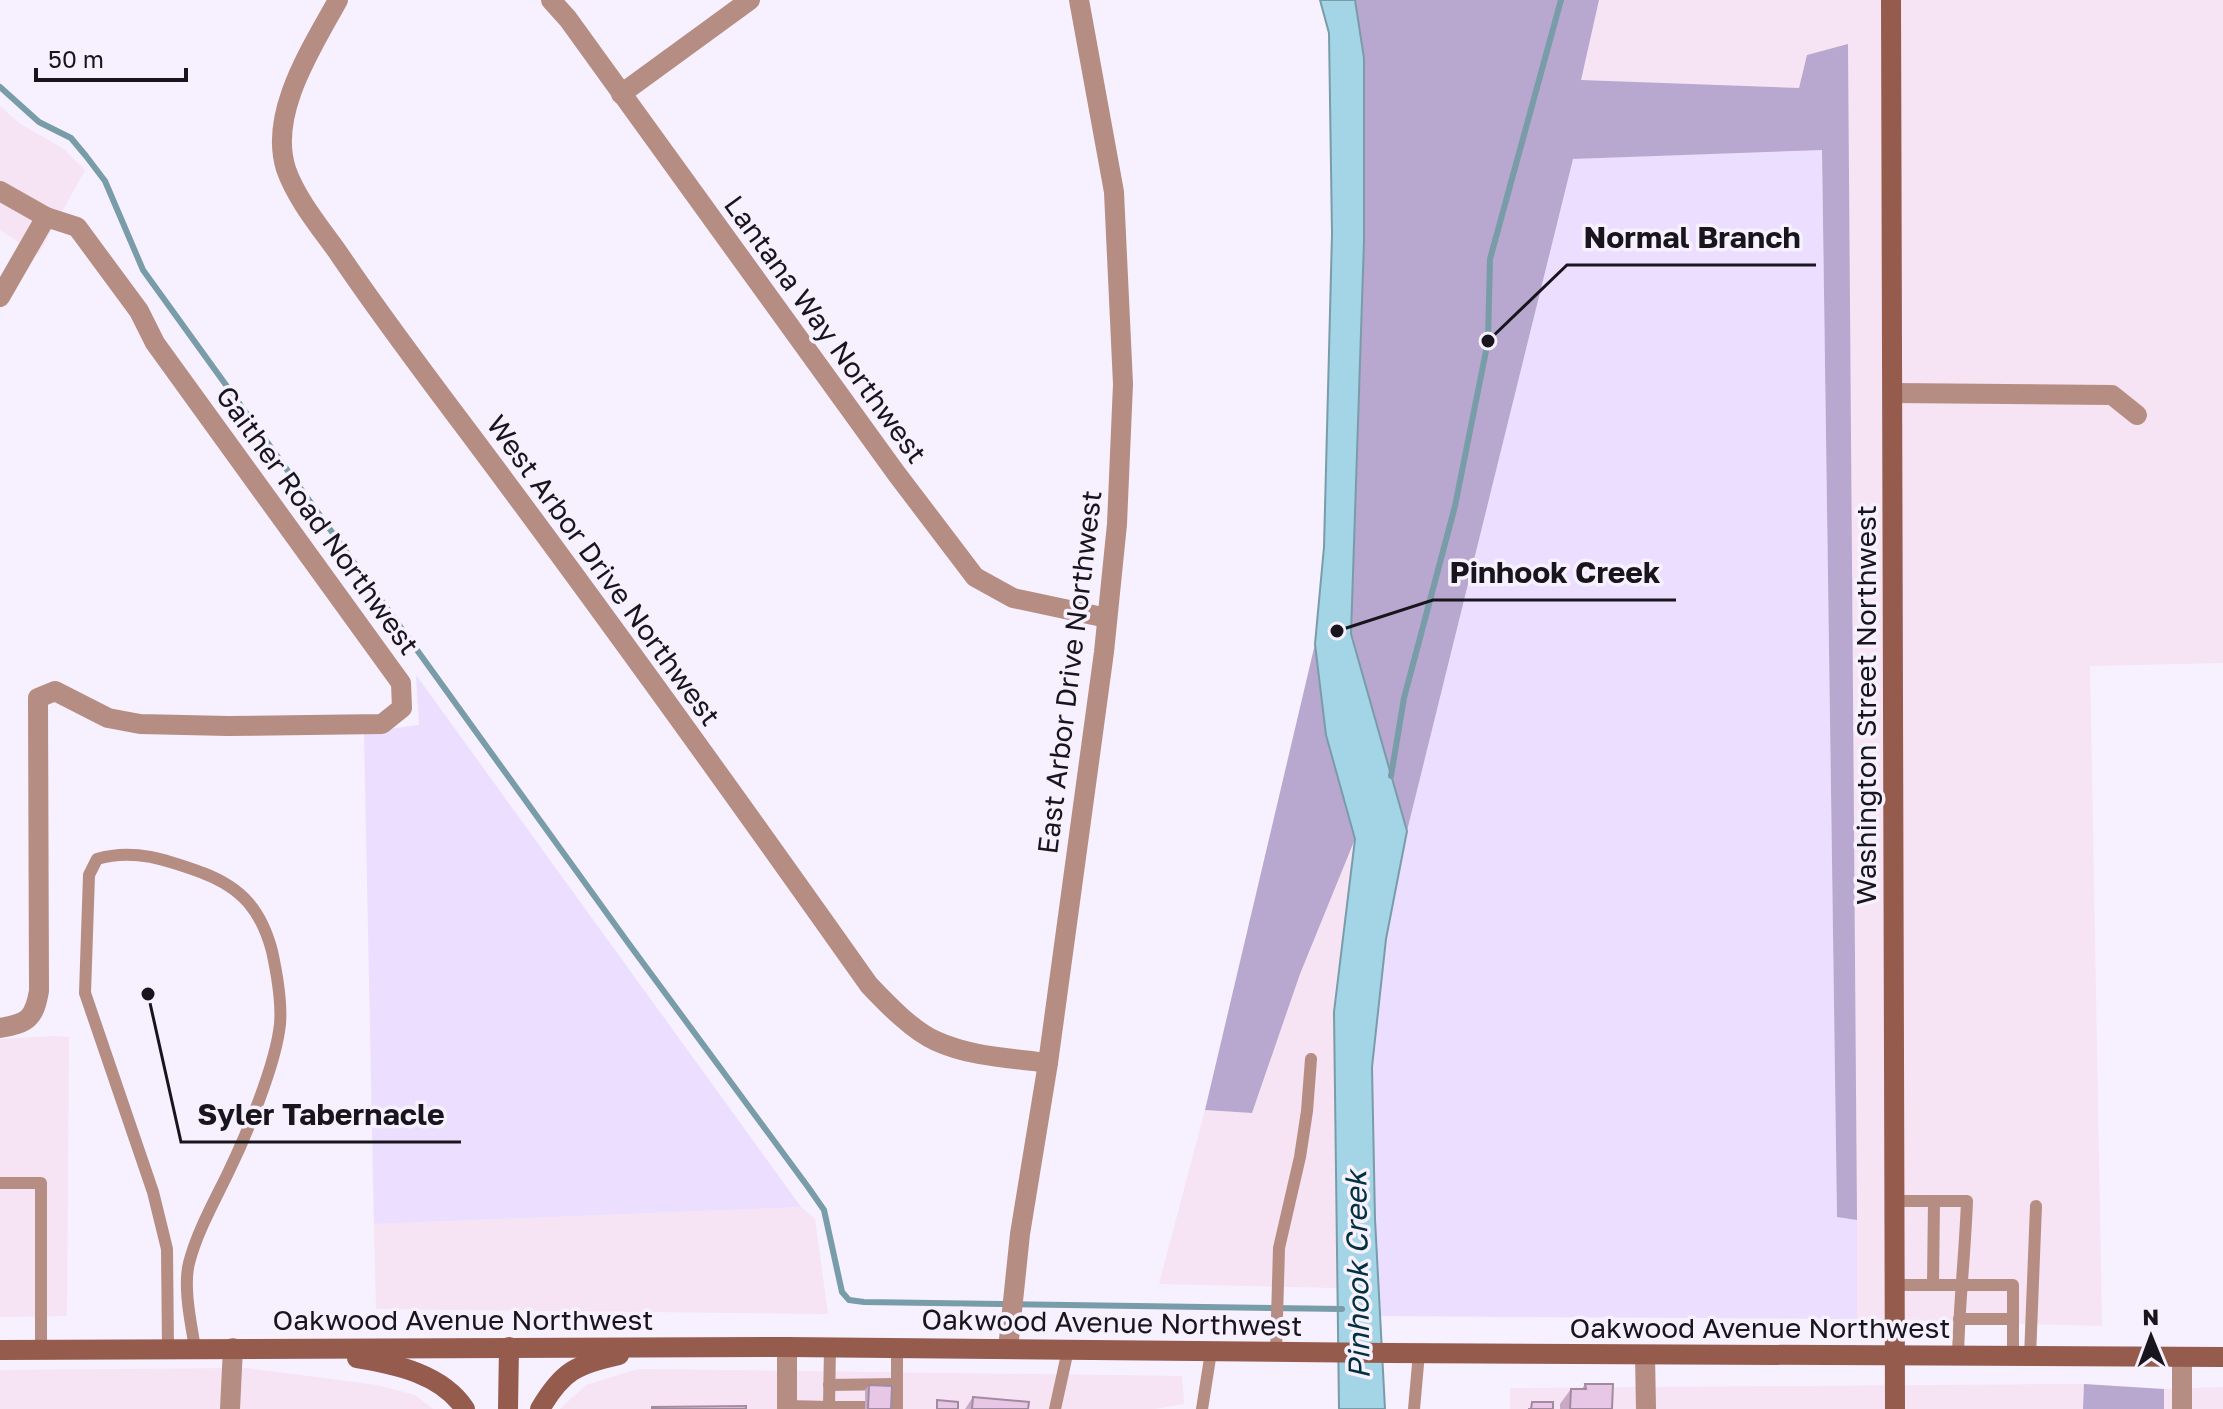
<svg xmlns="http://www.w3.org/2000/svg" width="2223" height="1409" viewBox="0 0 2223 1409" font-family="'Golos Text',sans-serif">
  <rect width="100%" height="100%" fill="#f6f0ff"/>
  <g fill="#f6e3f3">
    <path d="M1599,0H2223V663L2090,666L2102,1326L1857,1319L1848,45L1807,55L1799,88L1580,80Z"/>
    <path d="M0,106L19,123L65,150L85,170L38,255L0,230Z"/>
    <path d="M1355,839L1334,1012L1338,1288L1159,1284L1205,1110L1252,1113L1300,974Z"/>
    <path d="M55,1036L69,1037L67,1316L0,1317V1039Z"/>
    <path d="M801,1207L815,1219L828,1314L376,1309L374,1224Z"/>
    <path d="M247,1368L377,1385L415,1395L433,1409H0V1370Z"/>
    <path d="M638,1369L1182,1376L1184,1404L1154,1409H560L586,1385Z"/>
    <path d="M2084,1384L2083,1409H1510V1388Z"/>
    <path d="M2223,1387V1409H2164V1389Z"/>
  </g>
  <g fill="#ebdefe">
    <path d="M1822,149L1837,1216L1857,1220V1319L1381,1316L1375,1219L1372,1067L1386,939L1407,831L1573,159Z"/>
    <path d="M416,675L801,1207L374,1224L364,732L419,725Z"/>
  </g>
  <g fill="#b8a7ce">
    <path d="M1355,0H1599L1581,80L1799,88L1807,55L1848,44L1857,1220L1837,1217L1822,150L1573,159L1407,831L1351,634L1364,241V58Z"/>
    <path d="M1315,644L1326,735L1355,839L1300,974L1252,1113L1205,1110Z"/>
    <path d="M2084,1384L2164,1389V1409H2083Z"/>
  </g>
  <path fill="#a3d5e6" stroke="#799ca9" stroke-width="2" d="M1320,0H1355L1364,58V241L1351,634L1407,831L1386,939L1372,1067L1375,1219L1385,1409H1339L1334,1012L1355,839L1326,735L1315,644L1324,547L1332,234L1329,33Z"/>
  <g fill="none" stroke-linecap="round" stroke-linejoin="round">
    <g stroke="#799ca9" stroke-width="6">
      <path d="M0,87L39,122L71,138L86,156L105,181L143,270L629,944L808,1187L824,1210L842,1292L849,1300L864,1302L1342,1309"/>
      <path d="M1391,776L1404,698L1455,506L1488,341L1490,259L1561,0"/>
    </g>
    <g stroke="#b68d82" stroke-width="12">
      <path d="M0,1183H41V1350"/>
      <path d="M1894,1201H1967C1965,1254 1959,1304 1958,1357"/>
      <path d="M1894,1285H2013V1357"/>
      <path d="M1933,1285L1934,1201"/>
      <path d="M1959,1319H2013"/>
      <path d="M830,1347L829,1407H865"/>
      <path d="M168,1348L167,1249L153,1192L85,993L89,875L97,859C134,848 167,860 203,873C242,888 261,910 272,951C277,974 282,1000 280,1024C276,1064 246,1136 228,1173C214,1202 197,1232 189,1263C183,1287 191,1324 195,1348"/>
      <path d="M897,1348V1409"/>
      <path d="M1276,1352L1279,1248L1300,1157L1307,1111L1311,1059"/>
      <path d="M2030,1357L2036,1206"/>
      <path d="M829,1385L897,1384"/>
      <path d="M787,1406L829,1407V1409"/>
      <path d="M1055,1409L1068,1350"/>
      <path d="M1202,1409L1211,1352"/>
      <path d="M1414,1409L1419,1353"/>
    </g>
    <g stroke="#b68d82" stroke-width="20">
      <path d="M338,0C313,46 268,113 286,169C296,198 319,226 337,251C382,318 431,382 479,446C612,624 741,804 869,985C887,1004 913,1031 936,1041C971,1057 1011,1058 1048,1063"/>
      <path d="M551,0L568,19L896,473L975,577L1013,598L1107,618"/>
      <path d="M621,94L750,0"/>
      <path d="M0,191L46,217L77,227L139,311L155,343L401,683L402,708L382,724L228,726L140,724L108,718L55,691L38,698L39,991C34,1019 28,1023 0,1028"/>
      <path d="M0,297L46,217"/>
      <path d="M1893,393L2112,395L2137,415"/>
      <path d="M1008,1349L1020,1234L1048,1063L1104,652L1117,524L1123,384L1114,192L1079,0"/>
      <path d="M1645,1355L1646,1409"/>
      <path d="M2182,1357V1409"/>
      <path d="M230,1409L233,1348"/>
      <path d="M787,1409V1347"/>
    </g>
    <g stroke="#955b4d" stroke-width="20">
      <path d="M1891,0L1895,1409"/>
      <path d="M0,1350L787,1347L1388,1353L2223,1357"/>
      <path d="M357,1358C395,1364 442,1374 465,1409"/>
      <path d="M508,1409L509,1347"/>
      <path d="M540,1409C563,1370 576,1365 619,1355"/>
    </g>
  </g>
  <g fill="#c8aac5">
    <path d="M1585,1384L1612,1409H1560V1404L1571,1389H1582Z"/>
    <path d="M869,1385L891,1409H865V1390Z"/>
    <path d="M973,1397L1028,1409H965Z"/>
  </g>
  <g fill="#e8c6e5" stroke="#a28ba0" stroke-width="2">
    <path d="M1585,1384H1613L1612,1409H1570L1571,1389H1586Z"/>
    <path d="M869,1385L892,1386L891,1409H868Z"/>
    <path d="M973,1397L1029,1402L1028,1409H972Z"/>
    <path d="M937,1400L958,1402V1409H937Z"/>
    <path d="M1532,1402H1553V1409H1528H1531Z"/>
    <path d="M746,1406V1409H652V1407Z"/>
  </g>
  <g text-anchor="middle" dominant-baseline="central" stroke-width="7" stroke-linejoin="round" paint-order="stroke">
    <g font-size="28" fill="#18161c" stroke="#f6f0ff">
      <text transform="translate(826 329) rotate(54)">Lantana Way Northwest</text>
      <text transform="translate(318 520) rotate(54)">Gaither Road Northwest</text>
      <text transform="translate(604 570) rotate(54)">West Arbor Drive Northwest</text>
      <text transform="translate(1069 672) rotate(-83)">East Arbor Drive Northwest</text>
      <text transform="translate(1865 705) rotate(-90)">Washington Street Northwest</text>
      <text x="463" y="1319">Oakwood Avenue Northwest</text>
      <text transform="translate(1112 1322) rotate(1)">Oakwood Avenue Northwest</text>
      <text x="1760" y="1327">Oakwood Avenue Northwest</text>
    </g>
    <g font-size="30" font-style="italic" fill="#01313e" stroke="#f6f0ff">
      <text transform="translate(1357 1275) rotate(-91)">Pinhook Creek</text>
    </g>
  </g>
  <path fill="none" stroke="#18161c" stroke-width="3" d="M1488 341L1567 265H1816M1337 631L1433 600H1676M148 994L181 1142H461"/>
  <g fill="#18161c" stroke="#f6f0ff" stroke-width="3">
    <circle cx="1488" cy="341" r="8"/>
    <circle cx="1337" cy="631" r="8"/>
    <circle cx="148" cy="994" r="8"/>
  </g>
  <g font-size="30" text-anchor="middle" font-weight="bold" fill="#18161c" stroke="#f6f0ff" stroke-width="7" stroke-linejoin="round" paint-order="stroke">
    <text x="1692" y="248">Normal Branch</text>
    <text x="1555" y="583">Pinhook Creek</text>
    <text x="321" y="1125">Syler Tabernacle</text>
  </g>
  <g transform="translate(2151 1337) rotate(359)" stroke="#f6f0ff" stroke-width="6" paint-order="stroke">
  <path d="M0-6L14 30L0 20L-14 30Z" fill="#18161c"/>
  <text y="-12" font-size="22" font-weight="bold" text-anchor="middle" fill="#18161c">N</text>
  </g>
  <path d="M36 68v12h150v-12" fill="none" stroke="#18161c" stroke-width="4"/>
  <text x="48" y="68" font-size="24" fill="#18161c" stroke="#f6f0ff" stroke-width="6" paint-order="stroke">50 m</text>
</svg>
